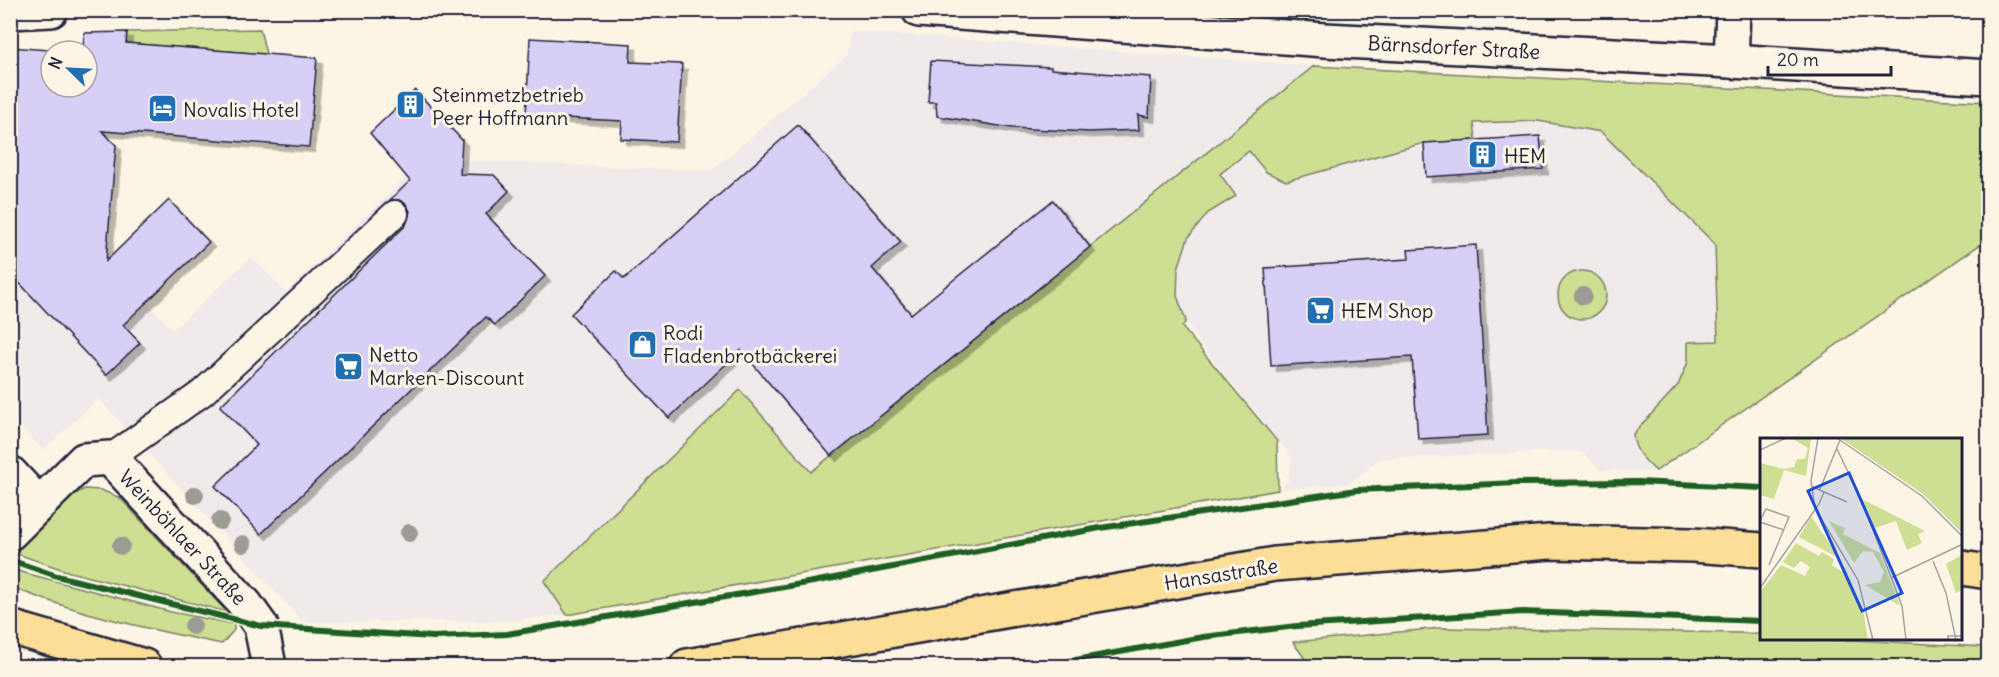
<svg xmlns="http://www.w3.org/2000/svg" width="1999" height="677" viewBox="0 0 1999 677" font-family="Delius,sans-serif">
  <defs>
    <filter id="shadow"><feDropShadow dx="5.5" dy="5.5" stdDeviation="0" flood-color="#0004"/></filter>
  </defs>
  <rect width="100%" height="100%" fill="#fcf5e5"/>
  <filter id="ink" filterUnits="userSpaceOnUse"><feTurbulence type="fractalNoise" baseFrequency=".0167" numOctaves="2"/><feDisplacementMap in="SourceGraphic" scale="12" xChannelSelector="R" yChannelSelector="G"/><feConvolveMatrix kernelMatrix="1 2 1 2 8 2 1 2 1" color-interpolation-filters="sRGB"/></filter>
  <g filter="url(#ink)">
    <g fill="#f1eaea">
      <path d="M850,31L1314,66L810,473L741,391L544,582L567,615L507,621L303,622L99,399L43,450L11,417L10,185L88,239L173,330L251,257L286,292L425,159L711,171L846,56Z"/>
      <path d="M1538,121L1601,132L1715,244L1718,341L1688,362L1678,385L1633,434L1640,457L1656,471L1601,470L1583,453L1571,451L1380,459L1350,483L1278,490L1287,483L1292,458L1198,341L1186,321L1177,296L1178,269L1188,238L1208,213L1236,196L1219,174L1249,150L1266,172L1286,181L1424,143L1475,140L1473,123Z"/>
    </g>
    <g fill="#cedf93" stroke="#788067" stroke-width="1.5">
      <path d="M260,29L266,54L126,43L127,32Z"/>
      <path d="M1314,66L1988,102V239L1656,471C1644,460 1634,451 1633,434L1678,385L1688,362V342L1718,341L1715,244L1601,132L1538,121L1474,123L1476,140L1424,143L1286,181L1266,172L1249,151L1220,174L1236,196L1208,213L1188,238L1178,269L1177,296L1186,321L1182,327L1277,441L1278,490L567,615L544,581L740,390L811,472Z"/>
      <circle cx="1582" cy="295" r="24"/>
      <path d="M85,489L101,490L120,498L227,612L70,572L14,553L69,497Z"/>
      <path d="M10,569L171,612L234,624V630L222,644C153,630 82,615 16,589Z"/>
      <path d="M1441,628L1743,633L1762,634V640H1854L1985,647H1988V666H1310L1293,642Z"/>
    </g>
    <g fill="#d8cff7" stroke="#22223b" stroke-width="1.5" filter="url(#shadow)">
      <path d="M127,32L126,43L317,58L309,147L102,131L116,145L106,261L169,200L209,242L123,325L140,343L106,375L10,273V47L63,51H51V87H87V51H83L84,33Z"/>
      <path d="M530,38L631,44L630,62L682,64L677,142L621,139L622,121L526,116Z"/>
      <path d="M931,61L1051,67V69L1151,77L1149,117L1138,115L1139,130L1089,132L1012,128L937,116L936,102H928Z"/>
      <path d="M415,90L462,140L460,174L494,175L509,191L486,214L545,276L495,325L486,317L261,534L215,486L257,445L220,406L406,225L410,211L406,204L399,200H390L410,181L370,133Z"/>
      <path d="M798,125L901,242L872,268L911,314L1053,200L1090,247L831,456L741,350L669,418L571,314L616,271L624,279Z"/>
      <path d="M1540,136L1543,169L1426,177L1424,143Z"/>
      <path d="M1476,245L1488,435L1418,439L1412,357L1271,366L1265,268L1409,259L1408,250Z"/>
    </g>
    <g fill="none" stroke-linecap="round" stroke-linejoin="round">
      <defs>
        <path id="lane" d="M110,458L202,393L395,214"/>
        <g id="street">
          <path d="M919,10L1325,40L1731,61L1988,77"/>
          <path d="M10,12L51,10"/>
          <path d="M1731,61L1733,10"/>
          <path d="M10,473L38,503"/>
          <path d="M10,533L84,460L110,458L246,605L261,626L269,666"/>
        </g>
        <g id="primary">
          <path d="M1962,568L1988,572"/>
          <path d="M10,627L144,666"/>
          <path d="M687,666L1275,564L1550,542L1693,545L1762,550"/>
        </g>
      </defs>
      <use href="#lane" stroke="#22223b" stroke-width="30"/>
      <use href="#street" stroke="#22223b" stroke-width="38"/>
      <use href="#primary" stroke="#22223b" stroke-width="38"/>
      <use href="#lane" stroke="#fcf5e5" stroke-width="26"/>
      <use href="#street" stroke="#fcf5e5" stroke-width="33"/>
      <use href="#primary" stroke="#fcde96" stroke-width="33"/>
      <defs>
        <g id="cycleway">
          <path d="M10,560L57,576L261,626L433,637L507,634L813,582L1100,528L1357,490L1517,483L1638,482L1762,488"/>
          <path d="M1042,666L1203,637L1297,626L1523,612L1762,621"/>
        </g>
      </defs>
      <use href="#cycleway" stroke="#fcf5e5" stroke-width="10"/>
      <use href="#cycleway" stroke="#1b5e20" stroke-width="6"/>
    </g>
    <g fill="#9c9b94">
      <circle cx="1583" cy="296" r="9"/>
      <circle cx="195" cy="495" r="9"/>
      <circle cx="220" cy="521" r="9"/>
      <circle cx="409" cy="533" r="9"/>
      <circle cx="243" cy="544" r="9"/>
      <circle cx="121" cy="546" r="9"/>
      <circle cx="193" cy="626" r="9"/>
    </g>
  </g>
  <defs>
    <symbol id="building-square" viewBox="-11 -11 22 22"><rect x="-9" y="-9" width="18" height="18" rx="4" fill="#1f6fb2" stroke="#fcf5e5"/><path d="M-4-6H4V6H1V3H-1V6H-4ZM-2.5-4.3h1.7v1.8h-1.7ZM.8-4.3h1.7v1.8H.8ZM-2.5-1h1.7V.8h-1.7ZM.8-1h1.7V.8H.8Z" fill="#fff"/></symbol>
    <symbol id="hotel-square" viewBox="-11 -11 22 22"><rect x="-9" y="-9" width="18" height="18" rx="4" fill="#1f6fb2" stroke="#fcf5e5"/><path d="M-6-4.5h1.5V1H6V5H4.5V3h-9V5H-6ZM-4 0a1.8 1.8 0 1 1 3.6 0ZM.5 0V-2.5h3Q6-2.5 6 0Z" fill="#fff"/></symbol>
    <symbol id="supermarket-square" viewBox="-11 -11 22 22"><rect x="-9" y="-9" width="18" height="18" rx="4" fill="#1f6fb2" stroke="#fcf5e5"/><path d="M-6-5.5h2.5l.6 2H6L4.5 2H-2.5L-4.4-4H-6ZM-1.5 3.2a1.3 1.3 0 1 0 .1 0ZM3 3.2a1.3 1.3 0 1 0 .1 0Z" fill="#fff"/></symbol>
    <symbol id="shop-square" viewBox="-11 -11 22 22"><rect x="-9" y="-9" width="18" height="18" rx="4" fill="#1f6fb2" stroke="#fcf5e5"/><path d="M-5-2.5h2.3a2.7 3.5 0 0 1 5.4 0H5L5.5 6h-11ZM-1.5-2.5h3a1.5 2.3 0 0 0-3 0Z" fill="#fff"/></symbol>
  </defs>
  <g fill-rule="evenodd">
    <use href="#building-square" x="394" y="88" width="33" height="33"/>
    <use href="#hotel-square" x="146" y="92" width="33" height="33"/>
    <use href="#building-square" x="1466" y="138" width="33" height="33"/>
    <use href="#supermarket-square" x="1304" y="294" width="33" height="33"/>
    <use href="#shop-square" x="626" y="328" width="33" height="33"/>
    <use href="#supermarket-square" x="332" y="350" width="33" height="33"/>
  </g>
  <g text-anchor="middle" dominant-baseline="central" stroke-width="6" stroke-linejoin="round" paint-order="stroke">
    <g font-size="20" fill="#22223b" stroke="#fcf5e5">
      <text transform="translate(1454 47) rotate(3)">Bärnsdorfer Straße</text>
      <text transform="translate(183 537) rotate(47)">Weinböhlaer Straße</text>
      <text transform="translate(1221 574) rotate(-9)">Hansastraße</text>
    </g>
    <g font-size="20" fill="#22223b" stroke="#fcf5e5" text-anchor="start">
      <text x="432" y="94">Steinmetzbetrieb<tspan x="432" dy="23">Peer Hoffmann</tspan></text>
      <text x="183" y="109">Novalis Hotel</text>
      <text x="1504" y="155">HEM</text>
      <text x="1341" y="310">HEM Shop</text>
      <text x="663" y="332">Rodi<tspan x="663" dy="23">Fladenbrotbäckerei</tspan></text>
      <text x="369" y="354">Netto<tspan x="369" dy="23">Marken-Discount</tspan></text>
    </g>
  </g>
  <g transform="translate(1760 438)">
    <rect width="202" height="202" fill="#fcf5e5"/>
    <path d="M31,0H51L46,38L24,32L14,61L0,57V25L24,31L34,29L37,21H45L48,10ZM80,0H202V95L163,56ZM102,61L165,93L158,96L162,105L147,112L136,83L115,90ZM51,78L77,117L75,118L39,99ZM69,83L85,90L83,96L120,115L140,168L105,147L120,144L124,134L113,114L103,113L94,125ZM36,105L59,118L62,114L74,121L72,127L82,134L85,129L103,171L108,202H0V154L21,127L45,138L50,129L41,123L34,130L23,124ZM202,117V152L196,155L186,126Z" fill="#cedf93"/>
    <path fill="none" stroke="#a5a1a1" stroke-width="1.5" d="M58,0L51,43L55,70L98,142L113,202M77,0L162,58L203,99M77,11L102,63L142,168L146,202M0,12L26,0M60,51L80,2M64,54L87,64M0,83L6,71L29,79L9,127M0,84L24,92M173,123L186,155L196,202M131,140L203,106M0,150L59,66L64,54L51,48M188,202V198H203"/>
    <path fill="#1d4ed8" fill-opacity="0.15" stroke="#1d4ed8" stroke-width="3" d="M89,35L142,155L102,173L48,53Z"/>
    <rect width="202" height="202" fill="none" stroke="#22223b" stroke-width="3"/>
  </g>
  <rect width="1999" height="677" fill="none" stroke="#fcf5e5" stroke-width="36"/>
  <rect x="18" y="18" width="1963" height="641" fill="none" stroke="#22223b" stroke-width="2" filter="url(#ink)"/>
  <g transform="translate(69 69) rotate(294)"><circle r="28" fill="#fcf5e5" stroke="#a5a1a1" stroke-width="1.5"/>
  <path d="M0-4.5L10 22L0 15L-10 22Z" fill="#1f6fb2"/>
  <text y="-9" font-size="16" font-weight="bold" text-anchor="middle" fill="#22223b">N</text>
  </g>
  <path d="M1768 66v9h123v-9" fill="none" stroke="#22223b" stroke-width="3"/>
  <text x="1777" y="66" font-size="18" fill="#22223b" stroke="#fcf5e5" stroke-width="4.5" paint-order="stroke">20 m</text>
</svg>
